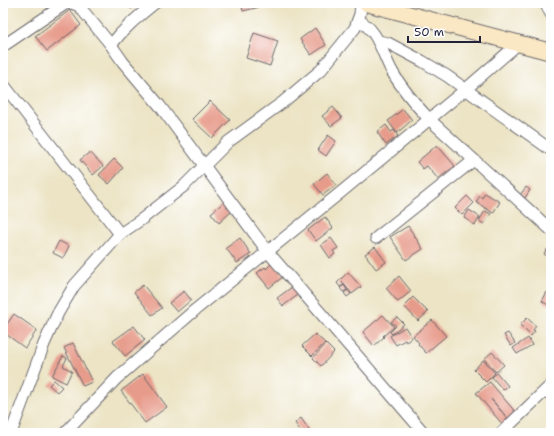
<svg xmlns="http://www.w3.org/2000/svg" width="554" height="436" viewBox="0 0 554 436" font-family="'Shantell Sans',sans-serif">
  <rect width="100%" height="100%" fill="#fff"/>
  <filter id="ink" filterUnits="userSpaceOnUse"><feTurbulence type="fractalNoise" baseFrequency=".025" numOctaves="2"/><feDisplacementMap in="SourceGraphic" scale="8" xChannelSelector="R" yChannelSelector="G"/><feConvolveMatrix kernelMatrix="1 2 1 2 8 2 1 2 1" color-interpolation-filters="sRGB"/></filter>
  <filter id="wash" filterUnits="userSpaceOnUse"><feTurbulence type="fractalNoise" baseFrequency=".012" numOctaves="4" result="noise"/><feDisplacementMap in="SourceGraphic" scale="16" xChannelSelector="R" yChannelSelector="G"/><feGaussianBlur stdDeviation="0.9" result="paint"/><feColorMatrix in="noise" values="0 0 0 0 0 0 0 0 0 0 0 0 0 0 0 0 0 1.4 0 .05"/><feComposite in="paint" operator="in"/></filter>
  <g filter="url(#wash)">
    <rect width="100%" height="100%" fill="#ece4c5"/>
    <g id="blocks">
      <g fill="#e79b8b">
        <path d="M127,3H139L131,9Z"/>
        <path d="M241,3H259L260,7L243,11Z"/>
        <path d="M70,10L81,25L47,51L35,36Z"/>
        <path d="M315,28L326,45L311,55L300,39Z"/>
        <path d="M254,33L278,41L270,66L246,58Z"/>
        <path d="M210,101L230,120L212,138L192,119Z"/>
        <path d="M333,107L342,118L331,126L322,116Z"/>
        <path d="M403,109L412,120L397,133L388,121Z"/>
        <path d="M386,125L391,132L394,130L398,136L386,145L377,132Z"/>
        <path d="M328,135L336,141L326,156L318,150Z"/>
        <path d="M437,145L455,166L438,179L427,166L423,169L417,162Z"/>
        <path d="M90,152L103,166L93,175L80,160Z"/>
        <path d="M114,159L123,168L109,184L99,175Z"/>
        <path d="M327,173L336,185L323,195L314,184Z"/>
        <path d="M526,187L530,190L525,198L520,195Z"/>
        <path d="M485,193L500,202L493,213L476,202L480,196L482,198Z"/>
        <path d="M467,196L474,203L462,215L455,208Z"/>
        <path d="M224,202L232,211L219,223L211,213Z"/>
        <path d="M469,210L480,217L475,225L464,218Z"/>
        <path d="M485,211L491,214L484,224L479,221Z"/>
        <path d="M325,217L333,228L316,241L308,230Z"/>
        <path d="M408,226L423,249L406,260L390,237Z"/>
        <path d="M240,238L251,254L237,263L226,248Z"/>
        <path d="M331,238L338,248L333,251L335,254L330,258L321,245Z"/>
        <path d="M59,241L69,246L63,258L53,253Z"/>
        <path d="M551,244V259L544,254Z"/>
        <path d="M375,247L386,262L376,269L365,254Z"/>
        <path d="M273,262L284,276L269,288L257,273L265,267L266,269Z"/>
        <path d="M348,272L361,287L352,294L342,282L344,285L340,287L337,283Z"/>
        <path d="M399,276L411,291L398,302L386,288Z"/>
        <path d="M143,285L162,308L152,315L134,292Z"/>
        <path d="M344,285L347,290L343,292L340,288Z"/>
        <path d="M292,287L298,295L283,306L277,298Z"/>
        <path d="M348,290L351,294L347,297L344,293Z"/>
        <path d="M184,291L191,300L177,312L169,303Z"/>
        <path d="M547,292L551,294V300L548,305L542,301Z"/>
        <path d="M413,297L428,312L418,321L404,306Z"/>
        <path d="M14,314L37,330L25,348L3,332V330Z"/>
        <path d="M383,315L394,327L383,336L384,337L374,346L363,332Z"/>
        <path d="M397,317L404,324L392,334L390,332L396,326L391,322Z"/>
        <path d="M527,318L536,326L533,330L535,331L531,336L520,325Z"/>
        <path d="M432,320L446,336L426,353L418,344L419,343L413,336Z"/>
        <path d="M134,326L145,340L125,356L113,341Z"/>
        <path d="M405,327L412,338L406,342L405,340L396,345L390,336Z"/>
        <path d="M508,333L515,343L511,346L504,335Z"/>
        <path d="M315,334L325,343L312,356L302,346Z"/>
        <path d="M528,338L532,345L517,354L513,348Z"/>
        <path d="M73,343L92,382L83,386L64,348Z"/>
        <path d="M326,344L334,352L321,366L313,358Z"/>
        <path d="M492,352L504,365L496,372L484,359Z"/>
        <path d="M63,356L67,358L63,366L72,371L66,383L52,376Z"/>
        <path d="M483,360L495,373L486,382L474,370Z"/>
        <path d="M497,373L508,386L503,390L492,377Z"/>
        <path d="M143,374L167,407L145,423L121,391Z"/>
        <path d="M54,380L62,387L57,392L49,385Z"/>
        <path d="M490,382L517,414L509,420L491,399L509,420L503,425L476,393Z"/>
        <path d="M301,418L311,433H302L295,423Z"/>
      </g>
    </g>
  </g>
  <g filter="url(#ink)">
    <use href="#blocks" fill-opacity="0" stroke="#69666b" stroke-width="1"/>
    <g fill="none" stroke-linecap="round" stroke-linejoin="round">
      <defs>
        <g id="street">
          <path d="M545,3L551,14"/>
          <path d="M358,20C379,30 382,55 393,73C403,90 416,105 429,119L551,230"/>
          <path d="M378,41L388,43L422,61L447,76L551,150"/>
          <path d="M111,45C124,28 139,16 155,3"/>
          <path d="M3,46L65,4L72,3L79,6L111,45L123,62L160,106L268,252L424,433"/>
          <path d="M3,84L120,234"/>
          <path d="M376,238L474,160"/>
          <path d="M11,433L44,344L58,313L74,286L120,234L142,219L184,186L228,142L283,102L321,70L355,28L360,14L361,3"/>
          <path d="M65,433L117,378L195,310L340,193L466,89L519,43"/>
          <path d="M501,433L551,385"/>
        </g>
        <path id="secondary" d="M366,3L551,52"/>
      </defs>
      <use href="#street" stroke="#69666b" stroke-width="13"/>
      <use href="#secondary" stroke="#69666b" stroke-width="18"/>
      <use href="#street" stroke="#fff" stroke-width="11"/>
      <use href="#secondary" stroke="#fae7c3" stroke-width="16"/>
    </g>
  </g>
  <rect width="554" height="436" fill="none" stroke="#fff" stroke-width="16"/>
  <path d="M408 36v6h72v-6" fill="none" stroke="#22223b" stroke-width="2"/>
  <text x="414" y="36" font-size="12" fill="#22223b" stroke="#ffffff" stroke-width="3" paint-order="stroke">50 m</text>
</svg>
